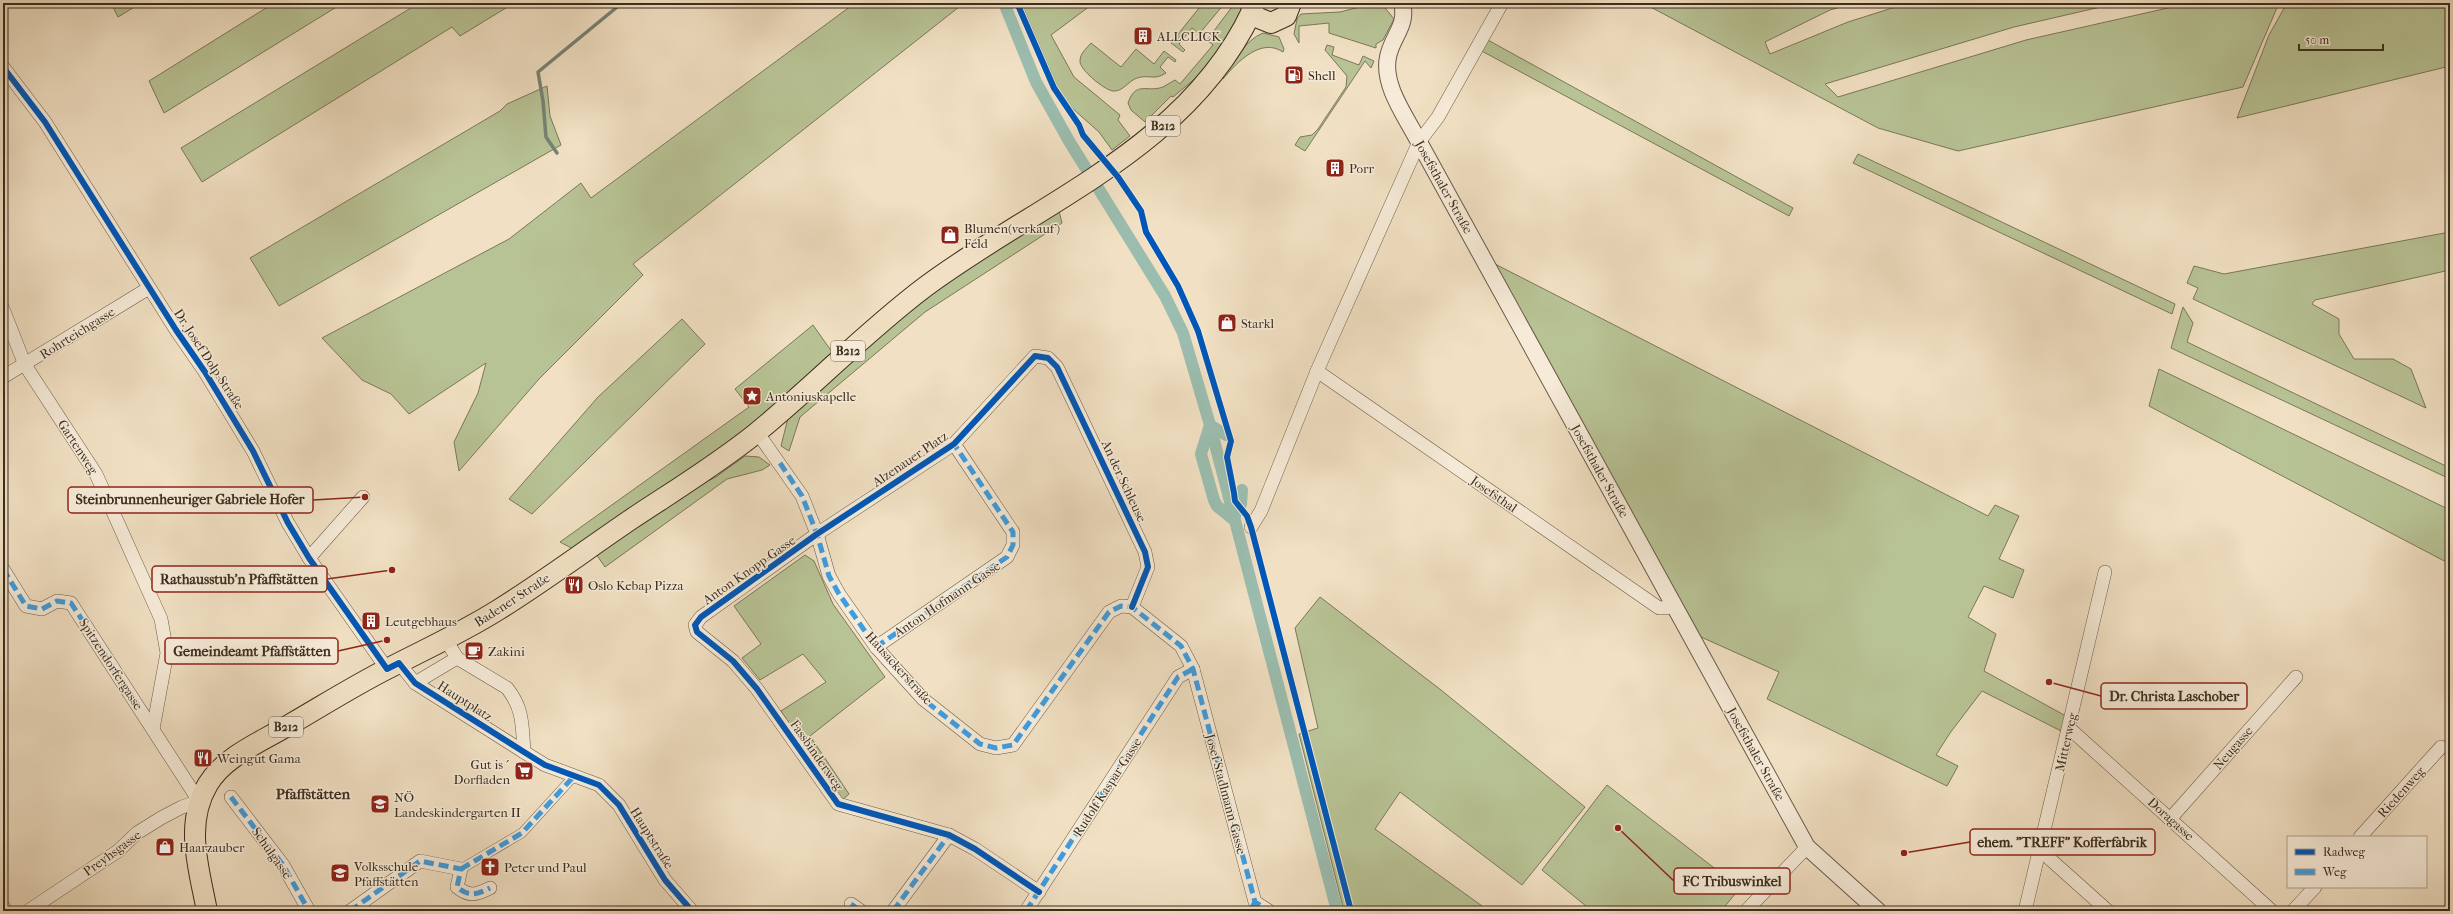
<svg xmlns="http://www.w3.org/2000/svg" width="2453" height="914" viewBox="0 0 2453 914" font-family="'IM FELL French Canon',serif">
  <rect width="100%" height="100%" fill="#f1e0c3"/>
  <filter id="stains"><feTurbulence type="fractalNoise" baseFrequency=".005" numOctaves="4"/><feColorMatrix values="0 0 0 0 .2 0 0 0 0 .09 0 0 0 0 .02 0 0 0 .5 -.17"/></filter>
  <radialGradient id="worn" r=".72"><stop offset=".6" stop-color="#630" stop-opacity="0"/><stop offset="1" stop-color="#630" stop-opacity=".3"/></radialGradient>
  <g fill="#b8c395" stroke="#7a785a">
    <path d="M111,3H141L118,17Z"/>
    <path d="M274,3H343L164,113L149,81Z"/>
    <path d="M419,3H514L460,36L452,27L202,182L181,148Z"/>
    <path d="M855,3H964L633,264L643,275L539,379L459,471L454,442L478,393L486,363L409,414L391,394L362,380L322,338L509,239L581,183L591,198Z"/>
    <path d="M1021,3H1094L1051,35L1074,77L1120,115L1118,120L1130,136L1112,150L1099,132L1072,108L1058,88Z"/>
    <path d="M1203,3H1225L1199,34L1192,28L1179,44L1185,50L1183,52L1171,43Z"/>
    <path d="M1235,3H1244L1236,30L1203,72L1173,97L1171,96L1145,122L1131,110L1128,103C1136,80 1147,93 1163,87C1167,85 1171,82 1175,80L1180,84L1213,45L1207,40Z"/>
    <path d="M1375,3H1381L1394,19L1383,40L1376,44V48L1329,33V23L1299,26V43L1294,34L1297,19L1301,14L1340,12Z"/>
    <path d="M1643,3H1854L1830,10L1765,42L1770,54L1848,22L1908,3H2118L2014,27L1825,84L1838,97L2026,40L2190,3H2279L2243,87L1958,151L1878,128Z"/>
    <path d="M2287,3H2450V66L2237,118L2269,35Z"/>
    <path d="M1263,33L1279,37L1284,49L1283,52C1261,37 1237,62 1223,79L1221,77C1233,63 1245,40 1263,33Z"/>
    <path d="M1486,39L1793,208L1789,216L1478,49Z"/>
    <path d="M1091,43L1121,67L1136,49L1154,64L1164,51L1176,60L1175,62L1168,57L1160,67L1166,73C1154,81 1149,74 1137,78C1128,81 1123,92 1113,91C1104,90 1079,69 1080,61C1080,53 1087,48 1091,43Z"/>
    <path d="M1327,45L1334,47L1332,55L1359,65L1363,56L1374,61L1371,68L1365,61L1305,151L1295,145L1300,137L1312,135L1318,129L1346,87L1347,76L1325,50Z"/>
    <path d="M547,86L550,116L561,145L279,306L250,258L500,111L507,104Z"/>
    <path d="M1858,154L2175,304L2172,314L1853,163Z"/>
    <path d="M1059,211L1062,223L925,312L800,417L789,451L781,446L788,418L891,325L947,281Z"/>
    <path d="M2450,232V270L2315,300L2312,304L2339,319V334L2354,359H2393L2411,369L2426,408L2193,299L2198,288L2187,283L2194,266L2224,274Z"/>
    <path d="M1493,263L1988,516L1995,505L2019,516L1999,559L2024,570L2013,598L1984,586L1968,617L1996,634L1984,671L2066,716L2061,731L1982,691L1950,733L1936,755L1958,766L1947,786L1767,699L1779,672L1701,637Z"/>
    <path d="M2183,307L2193,323L2187,342L2450,468V479L2171,348Z"/>
    <path d="M682,319L705,344L532,514L509,499L598,397Z"/>
    <path d="M813,325L832,352L763,415L714,453L575,550L560,542L749,407L735,389Z"/>
    <path d="M2159,369L2450,510V564L2149,406Z"/>
    <path d="M745,456L759,457L770,465L762,470L727,479L605,567L596,554L680,494L716,477Z"/>
    <path d="M805,555L814,561L833,604L885,677L810,736L849,794L840,802L781,711L826,682L803,654L760,680L742,658L761,644L734,606Z"/>
    <path d="M1320,597L1441,690L1585,807L1522,885L1400,792L1375,829L1489,911H1344L1299,734L1318,728L1295,628Z"/>
    <path d="M1607,785L1740,888L1721,911H1592L1542,870Z"/>
  </g>
  <g fill="none" stroke-linecap="round" stroke-linejoin="round">
    <path stroke="#758375" stroke-width="3.5" d="M557,153L546,137L543,101L538,72L622,3"/>
    <g stroke="#9bbdaf" stroke-width="12">
      <path d="M1004,3L1036,82L1069,141L1165,296L1183,333L1210,425L1337,911"/>
      <path d="M1226,435L1210,425L1201,454L1214,500L1217,506L1233,519L1241,504L1242,490"/>
    </g>
    <defs>
      <path id="pedestrian" d="M461,869L522,833L575,775"/>
      <g id="minor">
        <path d="M3,67L45,122L176,330L205,372L253,451L288,523L309,558L387,669"/>
        <path d="M3,309L25,365L96,474L161,619L167,653L153,729"/>
        <path d="M1317,371L1659,608L1675,607"/>
        <path d="M3,377L149,288"/>
        <path d="M757,432L802,496L817,534L829,576L839,594L876,647L923,699L980,744L996,748L1013,745L1109,612L1121,606L1132,607L1181,646L1193,669L1255,902L1269,911"/>
        <path d="M1251,527L1261,511L1317,371L1419,142L1438,117L1502,3"/>
        <path d="M309,558L363,497"/>
        <path d="M3,569L26,606L42,609L57,601L71,603L199,801L182,807L161,818L137,833L118,851L28,911"/>
        <path d="M446,640L457,658L507,688C524,709 522,727 524,752"/>
        <path d="M876,647L1007,557L1013,545V532L954,444"/>
        <path d="M399,663L415,683L524,752L545,765L599,785L619,805L665,880L692,911"/>
        <path d="M415,683L457,658"/>
        <path d="M2069,728L2272,911"/>
        <path d="M231,797L283,865L309,911"/>
        <path d="M2170,819L2296,677"/>
        <path d="M2360,837L2441,747"/>
        <path d="M2041,851L2108,911"/>
        <path d="M1039,892L975,849L949,835L838,804L757,689L733,661L697,632L695,625L701,617L817,534L954,444L1035,356L1048,358L1057,367L1145,552L1148,567L1132,607"/>
        <path d="M851,904L861,911"/>
        <path d="M3,906L6,911"/>
        <path d="M350,911L420,861L461,869L457,887C469,897 476,895 490,888"/>
        <path d="M893,911L949,835"/>
        <path d="M1026,911L1178,677L1193,669"/>
        <path d="M1746,911L1807,847"/>
        <path d="M2025,911L2105,572"/>
        <path d="M2293,911L2315,887"/>
      </g>
      <path id="tertiary" d="M1402,3C1408,26 1392,36 1388,57C1382,86 1407,118 1419,142L1807,847L1878,911"/>
      <g id="primary">
        <path d="M1250,3L1256,17L1271,23L1286,16L1291,3"/>
        <path d="M207,911C199,869 184,824 208,784C225,756 261,742 289,725C322,706 355,685 389,668C426,649 463,632 498,610C543,582 586,550 630,520C672,492 715,466 755,434C813,387 865,332 925,287C1039,202 1188,148 1252,11"/>
      </g>
    </defs>
    <use href="#pedestrian" stroke="#695a47" stroke-width="10"/>
    <use href="#minor" stroke="#695a47" stroke-width="14"/>
    <use href="#tertiary" stroke="#695a47" stroke-width="18"/>
    <use href="#primary" stroke="#3c2d1e" stroke-width="22"/>
    <use href="#pedestrian" stroke="#f6ebd8" stroke-width="9"/>
    <use href="#minor" stroke="#f6ebd8" stroke-width="13"/>
    <use href="#tertiary" stroke="#f6ebd8" stroke-width="16"/>
    <use href="#primary" stroke="#f1e0c3" stroke-width="20"/>
    <g stroke="#3f9de0" stroke-width="5" stroke-dasharray="10 5" stroke-linecap="butt">
      <path d="M780,463L802,496L817,534L829,576L839,594L876,647L923,699L980,744L996,748L1013,745L1109,612L1121,606L1132,607L1181,646L1193,669L1255,902L1269,911"/>
      <path d="M3,569L26,606L42,609L57,601L71,603L139,707"/>
      <path d="M876,647L1007,557L1013,545V532L954,444"/>
      <path d="M231,797L283,865L309,911"/>
      <path d="M461,869L522,833L575,775"/>
      <path d="M851,904L861,911"/>
      <path d="M3,906L6,911"/>
      <path d="M350,911L420,861L461,869L457,887C469,897 476,895 490,888"/>
      <path d="M893,911L949,835"/>
      <path d="M1026,911L1178,677L1193,669"/>
      <path d="M1250,911L1255,902"/>
    </g>
    <defs>
      <g id="cycleway">
        <path d="M1017,3L1054,88L1079,125L1083,135L1118,177L1141,211L1146,232L1178,286L1198,331L1231,441L1227,457L1234,493L1235,501L1247,516L1251,527L1351,911"/>
        <path d="M3,67L45,122L176,330L205,372L253,451L288,523L309,558L387,669L399,663L415,683L524,752L545,765L599,785L619,805L665,880L692,911"/>
        <path d="M1039,892L975,849L949,835L838,804L757,689L733,661L697,632L695,625L701,617L817,534L954,444L1035,356L1048,358L1057,367L1145,552L1148,567L1132,607"/>
      </g>
    </defs>
    <use href="#cycleway" stroke="#f6ebd8" stroke-width="8"/>
    <use href="#cycleway" stroke="#0057b8" stroke-width="6"/>
  </g>
  <defs>
    <symbol id="building-square" viewBox="-11 -11 22 22"><rect x="-9" y="-9" width="18" height="18" rx="4" fill="#8f2418" stroke="#f6ebd8"/><path d="M-4-6H4V6H1V3H-1V6H-4ZM-2.5-4.3h1.7v1.8h-1.7ZM.8-4.3h1.7v1.8H.8ZM-2.5-1h1.7V.8h-1.7ZM.8-1h1.7V.8H.8Z" fill="#fff"/></symbol>
    <symbol id="fuel-square" viewBox="-11 -11 22 22"><rect x="-9" y="-9" width="18" height="18" rx="4" fill="#8f2418" stroke="#f6ebd8"/><path d="M-5.5-6h7V0h2V4h1.3V-2.5L3-4.5l.8-.8L6-3V5H2.5V1h-1V6h-7ZM-4.2-4.7v3.2H.2V-4.7Z" fill="#fff"/></symbol>
    <symbol id="shop-square" viewBox="-11 -11 22 22"><rect x="-9" y="-9" width="18" height="18" rx="4" fill="#8f2418" stroke="#f6ebd8"/><path d="M-5-2.5h2.3a2.7 3.5 0 0 1 5.4 0H5L5.5 6h-11ZM-1.5-2.5h3a1.5 2.3 0 0 0-3 0Z" fill="#fff"/></symbol>
    <symbol id="sight-square" viewBox="-11 -11 22 22"><rect x="-9" y="-9" width="18" height="18" rx="4" fill="#8f2418" stroke="#f6ebd8"/><path d="M0-6L1.8-2.2L6-1.7L2.9 1.2L3.7 5.4L0 3.3L-3.7 5.4L-2.9 1.2L-6-1.7L-1.8-2.2Z" fill="#fff"/></symbol>
    <symbol id="restaurant-square" viewBox="-11 -11 22 22"><rect x="-9" y="-9" width="18" height="18" rx="4" fill="#8f2418" stroke="#f6ebd8"/><path d="M-5-6h1v4h1v-4h1v4h1v-4h1v5L-1.5 .5V6h-2V.5L-5-1ZM5-6V6H3V1.5H1.5Q1.5-4 5-6Z" fill="#fff"/></symbol>
    <symbol id="cafe-square" viewBox="-11 -11 22 22"><rect x="-9" y="-9" width="18" height="18" rx="4" fill="#8f2418" stroke="#f6ebd8"/><path d="M-5.5-4.5H6V0H3Q3 3.5 0 3.5H-2.5Q-5.5 3.5-5.5 0ZM3-3.2v2h1.7v-2ZM-6 4.5H4V6H-6Z" fill="#fff"/></symbol>
    <symbol id="supermarket-square" viewBox="-11 -11 22 22"><rect x="-9" y="-9" width="18" height="18" rx="4" fill="#8f2418" stroke="#f6ebd8"/><path d="M-6-5.5h2.5l.6 2H6L4.5 2H-2.5L-4.4-4H-6ZM-1.5 3.2a1.3 1.3 0 1 0 .1 0ZM3 3.2a1.3 1.3 0 1 0 .1 0Z" fill="#fff"/></symbol>
    <symbol id="school-square" viewBox="-11 -11 22 22"><rect x="-9" y="-9" width="18" height="18" rx="4" fill="#8f2418" stroke="#f6ebd8"/><path d="M0-5L7-2L0 1L-7-2ZM-4 1L0 2.5L4 1V4Q0 6-4 4Z" fill="#fff"/></symbol>
    <symbol id="church-square" viewBox="-11 -11 22 22"><rect x="-9" y="-9" width="18" height="18" rx="4" fill="#8f2418" stroke="#f6ebd8"/><path d="M-1.2-6h2.4v3.5h3.3v2.4h-3.3V6h-2.4V-.1h-3.3v-2.4h3.3Z" fill="#fff"/></symbol>
  </defs>
  <g fill-rule="evenodd">
    <use href="#building-square" x="1132" y="25" width="22" height="22"/>
    <use href="#fuel-square" x="1283" y="64" width="22" height="22"/>
    <use href="#building-square" x="1324" y="157" width="22" height="22"/>
    <use href="#shop-square" x="939" y="224" width="22" height="22"/>
    <use href="#shop-square" x="1216" y="312" width="22" height="22"/>
    <use href="#sight-square" x="741" y="385" width="22" height="22"/>
    <use href="#restaurant-square" x="563" y="574" width="22" height="22"/>
    <use href="#building-square" x="360" y="610" width="22" height="22"/>
    <use href="#cafe-square" x="463" y="640" width="22" height="22"/>
    <use href="#restaurant-square" x="192" y="747" width="22" height="22"/>
    <use href="#supermarket-square" x="513" y="760" width="22" height="22"/>
    <use href="#school-square" x="369" y="793" width="22" height="22"/>
    <use href="#shop-square" x="154" y="836" width="22" height="22"/>
    <use href="#church-square" x="479" y="856" width="22" height="22"/>
    <use href="#school-square" x="329" y="862" width="22" height="22"/>
  </g>
  <g text-anchor="middle" dominant-baseline="central" stroke-width="3" stroke-linejoin="round" paint-order="stroke">
    <g fill="#f6ebd8" stroke="#746656" stroke-width="1">
      <rect x="1146" y="116" width="34" height="20" rx="3"/>
      <rect x="831" y="341" width="34" height="20" rx="3"/>
      <rect x="269" y="717" width="34" height="20" rx="3"/>
    </g>
    <g font-size="12" font-weight="bold" fill="#3c2d1e">
      <text x="1163" y="126">B212</text>
      <text x="848" y="351">B212</text>
      <text x="286" y="727">B212</text>
    </g>
    <g font-size="13" fill="#3c2d1e" stroke="#f6ebd8" text-anchor="start">
      <text x="1157" y="36">ALLCLICK</text>
      <text x="1308" y="75">Shell</text>
      <text x="1349" y="168">Porr</text>
      <text x="964" y="228">Blumen(verkauf)<tspan x="964" dy="15">Feld</tspan></text>
      <text x="1241" y="323">Starkl</text>
      <text x="766" y="396">Antoniuskapelle</text>
      <text x="588" y="585">Oslo Kebap Pizza</text>
      <text x="385" y="621">Leutgebhaus</text>
      <text x="488" y="651">Zakini</text>
      <text x="217" y="758">Weingut Gama</text>
      <text x="510" y="764" text-anchor="end">Gut is´<tspan x="510" dy="15">Dorfladen</tspan></text>
      <text x="394" y="797">NÖ<tspan x="394" dy="15">Landeskindergarten II</tspan></text>
      <text x="179" y="847">Haarzauber</text>
      <text x="354" y="866">Volksschule<tspan x="354" dy="15">Pfaffstätten</tspan></text>
      <text x="504" y="867">Peter und Paul</text>
    </g>
    <g font-size="13" fill="#3c2d1e" stroke="#f6ebd8">
      <text transform="translate(1444 187) rotate(61)">Josefsthaler Straße</text>
      <text transform="translate(77 333) rotate(-32)">Rohrteichgasse</text>
      <text transform="translate(209 359) rotate(57)">Dr. Josef Dolp-Straße</text>
      <text transform="translate(78 447) rotate(57)">Gartenweg</text>
      <text transform="translate(910 459) rotate(-34)">Alzenauer Platz</text>
      <text transform="translate(1600 471) rotate(61)">Josefsthaler Straße</text>
      <text transform="translate(1124 481) rotate(65)">An der Schleuse</text>
      <text transform="translate(1494 494) rotate(35)">Josefsthal</text>
      <text transform="translate(749 570) rotate(-35)">Anton Knopp-Gasse</text>
      <text transform="translate(947 599) rotate(-34)">Anton Hofmann-Gasse</text>
      <text transform="translate(512 600) rotate(-33)">Badener Straße</text>
      <text transform="translate(111 664) rotate(57)">Spitzendorfergasse</text>
      <text transform="translate(899 668) rotate(48)">Hausackerstraße</text>
      <text transform="translate(465 701) rotate(33)">Hauptplatz</text>
      <text transform="translate(2066 742) rotate(-77)">Mitterweg</text>
      <text transform="translate(2233 748) rotate(-49)">Neugasse</text>
      <text transform="translate(1756 754) rotate(61)">Josefsthaler Straße</text>
      <text transform="translate(817 755) rotate(55)">Fassbinderweg</text>
      <text transform="translate(1107 787) rotate(-57)">Rudolf Kaspar-Gasse</text>
      <text transform="translate(2401 792) rotate(-48)">Riedenweg</text>
      <text transform="translate(1226 794) rotate(75)">Josef Stadlmann-Gasse</text>
      <text transform="translate(2171 819) rotate(42)">Doragasse</text>
      <text transform="translate(652 838) rotate(58)">Hauptstraße</text>
      <text transform="translate(112 853) rotate(-36)">Preyhsgasse</text>
      <text transform="translate(272 853) rotate(55)">Schulgasse</text>
    </g>
    <g font-size="15" font-weight="bold" fill="#3c2d1e" stroke="#f6ebd8">
      <text x="313" y="794">Pfaffstätten</text>
    </g>
  </g>
  <path fill="none" stroke="#8f2418" stroke-width="1.5" d="M365 497L313 500M392 570L327 579M387 640L338 651M2049 682L2101 696M1904 853L1970 842M1618 828L1674 881"/>
  <g fill="#8f2418" stroke="#f6ebd8" stroke-width="1.5">
    <circle cx="365" cy="497" r="4"/>
    <circle cx="392" cy="570" r="4"/>
    <circle cx="387" cy="640" r="4"/>
    <circle cx="2049" cy="682" r="4"/>
    <circle cx="1904" cy="853" r="4"/>
    <circle cx="1618" cy="828" r="4"/>
  </g>
  <g fill="#f6ebd8" stroke="#8f2418" stroke-width="1.5">
    <rect x="68" y="487" width="245" height="26" rx="4"/>
    <rect x="152" y="566" width="175" height="26" rx="4"/>
    <rect x="165" y="638" width="173" height="26" rx="4"/>
    <rect x="2101" y="683" width="146" height="26" rx="4"/>
    <rect x="1970" y="829" width="185" height="26" rx="4"/>
    <rect x="1674" y="868" width="116" height="26" rx="4"/>
  </g>
  <g font-size="14" text-anchor="middle" font-weight="bold" fill="#3c2d1e">
    <text x="190" y="504">Steinbrunnenheuriger Gabriele Hofer</text>
    <text x="239" y="584">Rathausstub'n Pfaffstätten</text>
    <text x="252" y="656">Gemeindeamt Pfaffstätten</text>
    <text x="2174" y="701">Dr. Christa Laschober</text>
    <text x="2062" y="847">ehem. "TREFF" Kofferfabrik</text>
    <text x="1732" y="886">FC Tribuswinkel</text>
  </g>
  <rect width="2453" height="914" fill="none" stroke="#f1e0c3" stroke-width="16"/>
  <rect x="4" y="4" width="2445" height="906" fill="none" stroke="#3c2d1e" stroke-width="2"/>
  <rect x="8" y="8" width="2437" height="898" fill="none" stroke="#3c2d1e"/>
  <rect x="2287" y="836" width="140" height="52" fill="#f6ebd8" stroke="#ac9f8e"/>
  <rect x="2295" y="849" width="20" height="6" fill="#0057b8" stroke="#ac9f8e"/>
  <text x="2323" y="856" font-size="12" fill="#3c2d1e">Radweg</text>
  <rect x="2295" y="869" width="20" height="6" fill="#3f9de0" stroke="#ac9f8e"/>
  <text x="2323" y="876" font-size="12" fill="#3c2d1e">Weg</text>
  <path d="M2299 44v6h84v-6" fill="none" stroke="#3c2d1e" stroke-width="2"/>
  <text x="2305" y="44" font-size="12" fill="#3c2d1e" stroke="#f6ebd8" stroke-width="3" paint-order="stroke">50 m</text>
  <rect width="100%" height="100%" filter="url(#stains)"/>
  <rect width="100%" height="100%" fill="url(#worn)"/>
</svg>
